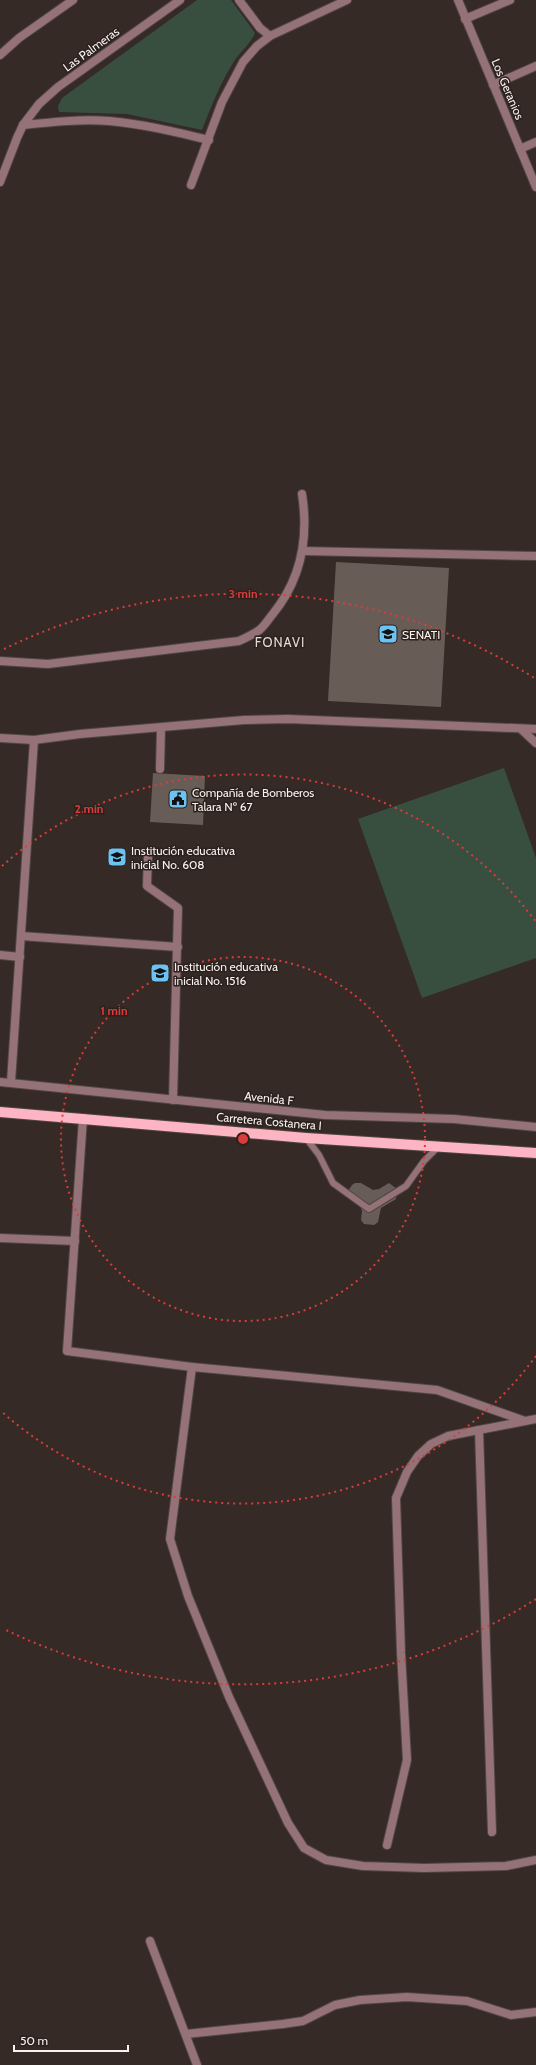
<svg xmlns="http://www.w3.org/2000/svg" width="536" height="2065" viewBox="0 0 536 2065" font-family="Cabin,sans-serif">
  <rect width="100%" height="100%" fill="#352a26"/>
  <g fill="#384f3f">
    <path d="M197,0H231L255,33C252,42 239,53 233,63C220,84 211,107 202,130L127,114L59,112L58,106L62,98Z"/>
    <path d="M504,768L536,858V958L422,998L358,819Z"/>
  </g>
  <g fill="#685d56">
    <path d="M336,562L449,568L441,707L328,701Z"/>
    <path d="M153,773L205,776L203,825L150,822Z"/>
    <path d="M355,1183H361L373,1190L379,1189L389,1183L397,1189L396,1199L381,1208L378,1222L374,1225L364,1224L361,1220L362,1211L360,1206L348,1191L352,1185Z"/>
  </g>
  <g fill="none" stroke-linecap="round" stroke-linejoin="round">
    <defs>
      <path id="service" d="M306,1138L319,1155L333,1183L369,1209L406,1186L424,1161L438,1147"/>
      <g id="minor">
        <path d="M239,0L260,28L270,36"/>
        <path d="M458,0L536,187"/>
        <path d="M465,19L510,0"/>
        <path d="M0,55L19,38L73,0"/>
        <path d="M493,85L536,66"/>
        <path d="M23,125C52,122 81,119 109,121C143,124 176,132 209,140"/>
        <path d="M520,149L536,142"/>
        <path d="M0,182L17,138L23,125L39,104L58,87L180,0"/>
        <path d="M191,185L222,102L243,62L257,46L270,36L347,0"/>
        <path d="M303,551L536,556"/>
        <path d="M0,661L48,664L239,641C245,638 252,635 258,631C263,628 268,620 272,615C301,580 309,539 302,494"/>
        <path d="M521,729L536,743"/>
        <path d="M0,738L34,740L80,734L244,720L288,719L536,729"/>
        <path d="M160,769L161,728"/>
        <path d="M148,854L147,886L178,908L173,1100"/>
        <path d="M21,936L178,947"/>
        <path d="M0,955L20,957"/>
        <path d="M0,1082L325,1115L454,1119L536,1127"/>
        <path d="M11,1082L34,740"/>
        <path d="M83,1118L67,1351L192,1367L437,1390L525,1421"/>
        <path d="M0,1238L75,1241"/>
        <path d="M192,1367L170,1539L188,1596L229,1697L288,1823L304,1848L326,1860L363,1866L424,1868L506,1866L536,1860"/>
        <path d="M479,1430L492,1832"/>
        <path d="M387,1845L407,1760L401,1653L396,1498L407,1472L418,1456L431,1444L448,1436L536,1419"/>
        <path d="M150,1941L197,2065"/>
        <path d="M186,2034L283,2024L303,2021L335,2005L360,2000L407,1997L467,2001L511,2015L536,2012"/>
      </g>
      <path id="primary" d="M0,1112L306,1138L536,1153"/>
    </defs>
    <use href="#service" stroke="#514642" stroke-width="8"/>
    <use href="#minor" stroke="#514642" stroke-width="10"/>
    <use href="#primary" stroke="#514642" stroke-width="12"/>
    <use href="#service" stroke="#957278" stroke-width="6"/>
    <use href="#minor" stroke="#957278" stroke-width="8"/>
    <use href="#primary" stroke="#feb5c3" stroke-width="10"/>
  </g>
  <g fill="none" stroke="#da3c3c" stroke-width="2" stroke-dasharray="2 4">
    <circle cx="243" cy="1139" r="182"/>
    <path d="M536 1356A364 364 0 0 1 2 1412M2 866A364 364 0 0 1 536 922"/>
    <path d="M536 1599A545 545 0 0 1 4 1629M4 649A545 545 0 0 1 536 679"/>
  </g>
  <defs>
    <symbol id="university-square" viewBox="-11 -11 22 22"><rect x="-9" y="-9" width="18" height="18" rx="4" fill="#6cc3f2" stroke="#2b211d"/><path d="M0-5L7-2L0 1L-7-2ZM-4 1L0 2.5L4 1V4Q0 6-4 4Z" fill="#111"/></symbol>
    <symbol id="civic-square" viewBox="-11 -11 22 22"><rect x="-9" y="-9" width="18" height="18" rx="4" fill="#6cc3f2" stroke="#2b211d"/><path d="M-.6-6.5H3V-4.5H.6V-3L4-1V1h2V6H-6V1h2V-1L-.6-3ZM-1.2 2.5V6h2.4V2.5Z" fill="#111"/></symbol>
    <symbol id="school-square" viewBox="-11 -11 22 22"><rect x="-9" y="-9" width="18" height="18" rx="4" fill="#6cc3f2" stroke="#2b211d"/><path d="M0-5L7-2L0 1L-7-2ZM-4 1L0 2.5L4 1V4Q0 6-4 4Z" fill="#111"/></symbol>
  </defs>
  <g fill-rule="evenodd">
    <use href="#university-square" x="377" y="623" width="22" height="22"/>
    <use href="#civic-square" x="167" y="788" width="22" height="22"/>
    <use href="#school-square" x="106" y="846" width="22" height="22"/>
    <use href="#school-square" x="149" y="962" width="22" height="22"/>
  </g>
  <g text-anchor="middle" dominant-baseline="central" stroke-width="3" stroke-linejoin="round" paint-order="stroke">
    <g font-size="12" fill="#faf2ef" stroke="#2b211d">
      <text transform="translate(91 49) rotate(-36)">Las Palmeras</text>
      <text transform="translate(508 89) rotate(67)">Los Geranios</text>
      <text transform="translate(269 1098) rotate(6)">Avenida F</text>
      <text transform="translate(269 1121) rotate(5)">Carretera Costanera I</text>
    </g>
    <g font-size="12" fill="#faf2ef" stroke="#2b211d" text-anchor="start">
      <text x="402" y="634">SENATI</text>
      <text x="192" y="792">Compañía de Bomberos<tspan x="192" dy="14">Talara Nº 67</tspan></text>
      <text x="131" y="850">Institución educativa<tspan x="131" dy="14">inicial No. 608</tspan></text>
      <text x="174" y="966">Institución educativa<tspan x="174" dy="14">inicial No. 1516</tspan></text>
    </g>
    <g font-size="13" letter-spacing="1" fill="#e5d7d1" stroke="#2b211d">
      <text x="280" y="642">FONAVI</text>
    </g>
  </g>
  <circle cx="243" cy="1139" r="6" fill="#da3c3c" stroke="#2b211d" stroke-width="2"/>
  <g font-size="12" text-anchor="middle" font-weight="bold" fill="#da3c3c" stroke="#2b211d" stroke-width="3" stroke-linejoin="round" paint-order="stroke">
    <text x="243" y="598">3 min</text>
    <text x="89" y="813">2 min</text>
    <text x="114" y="1015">1 min</text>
  </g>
  <path d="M14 2045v6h114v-6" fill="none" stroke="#faf2ef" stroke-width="2"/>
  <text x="20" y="2045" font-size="12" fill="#faf2ef" stroke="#2b211d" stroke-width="3" paint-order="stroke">50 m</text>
</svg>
